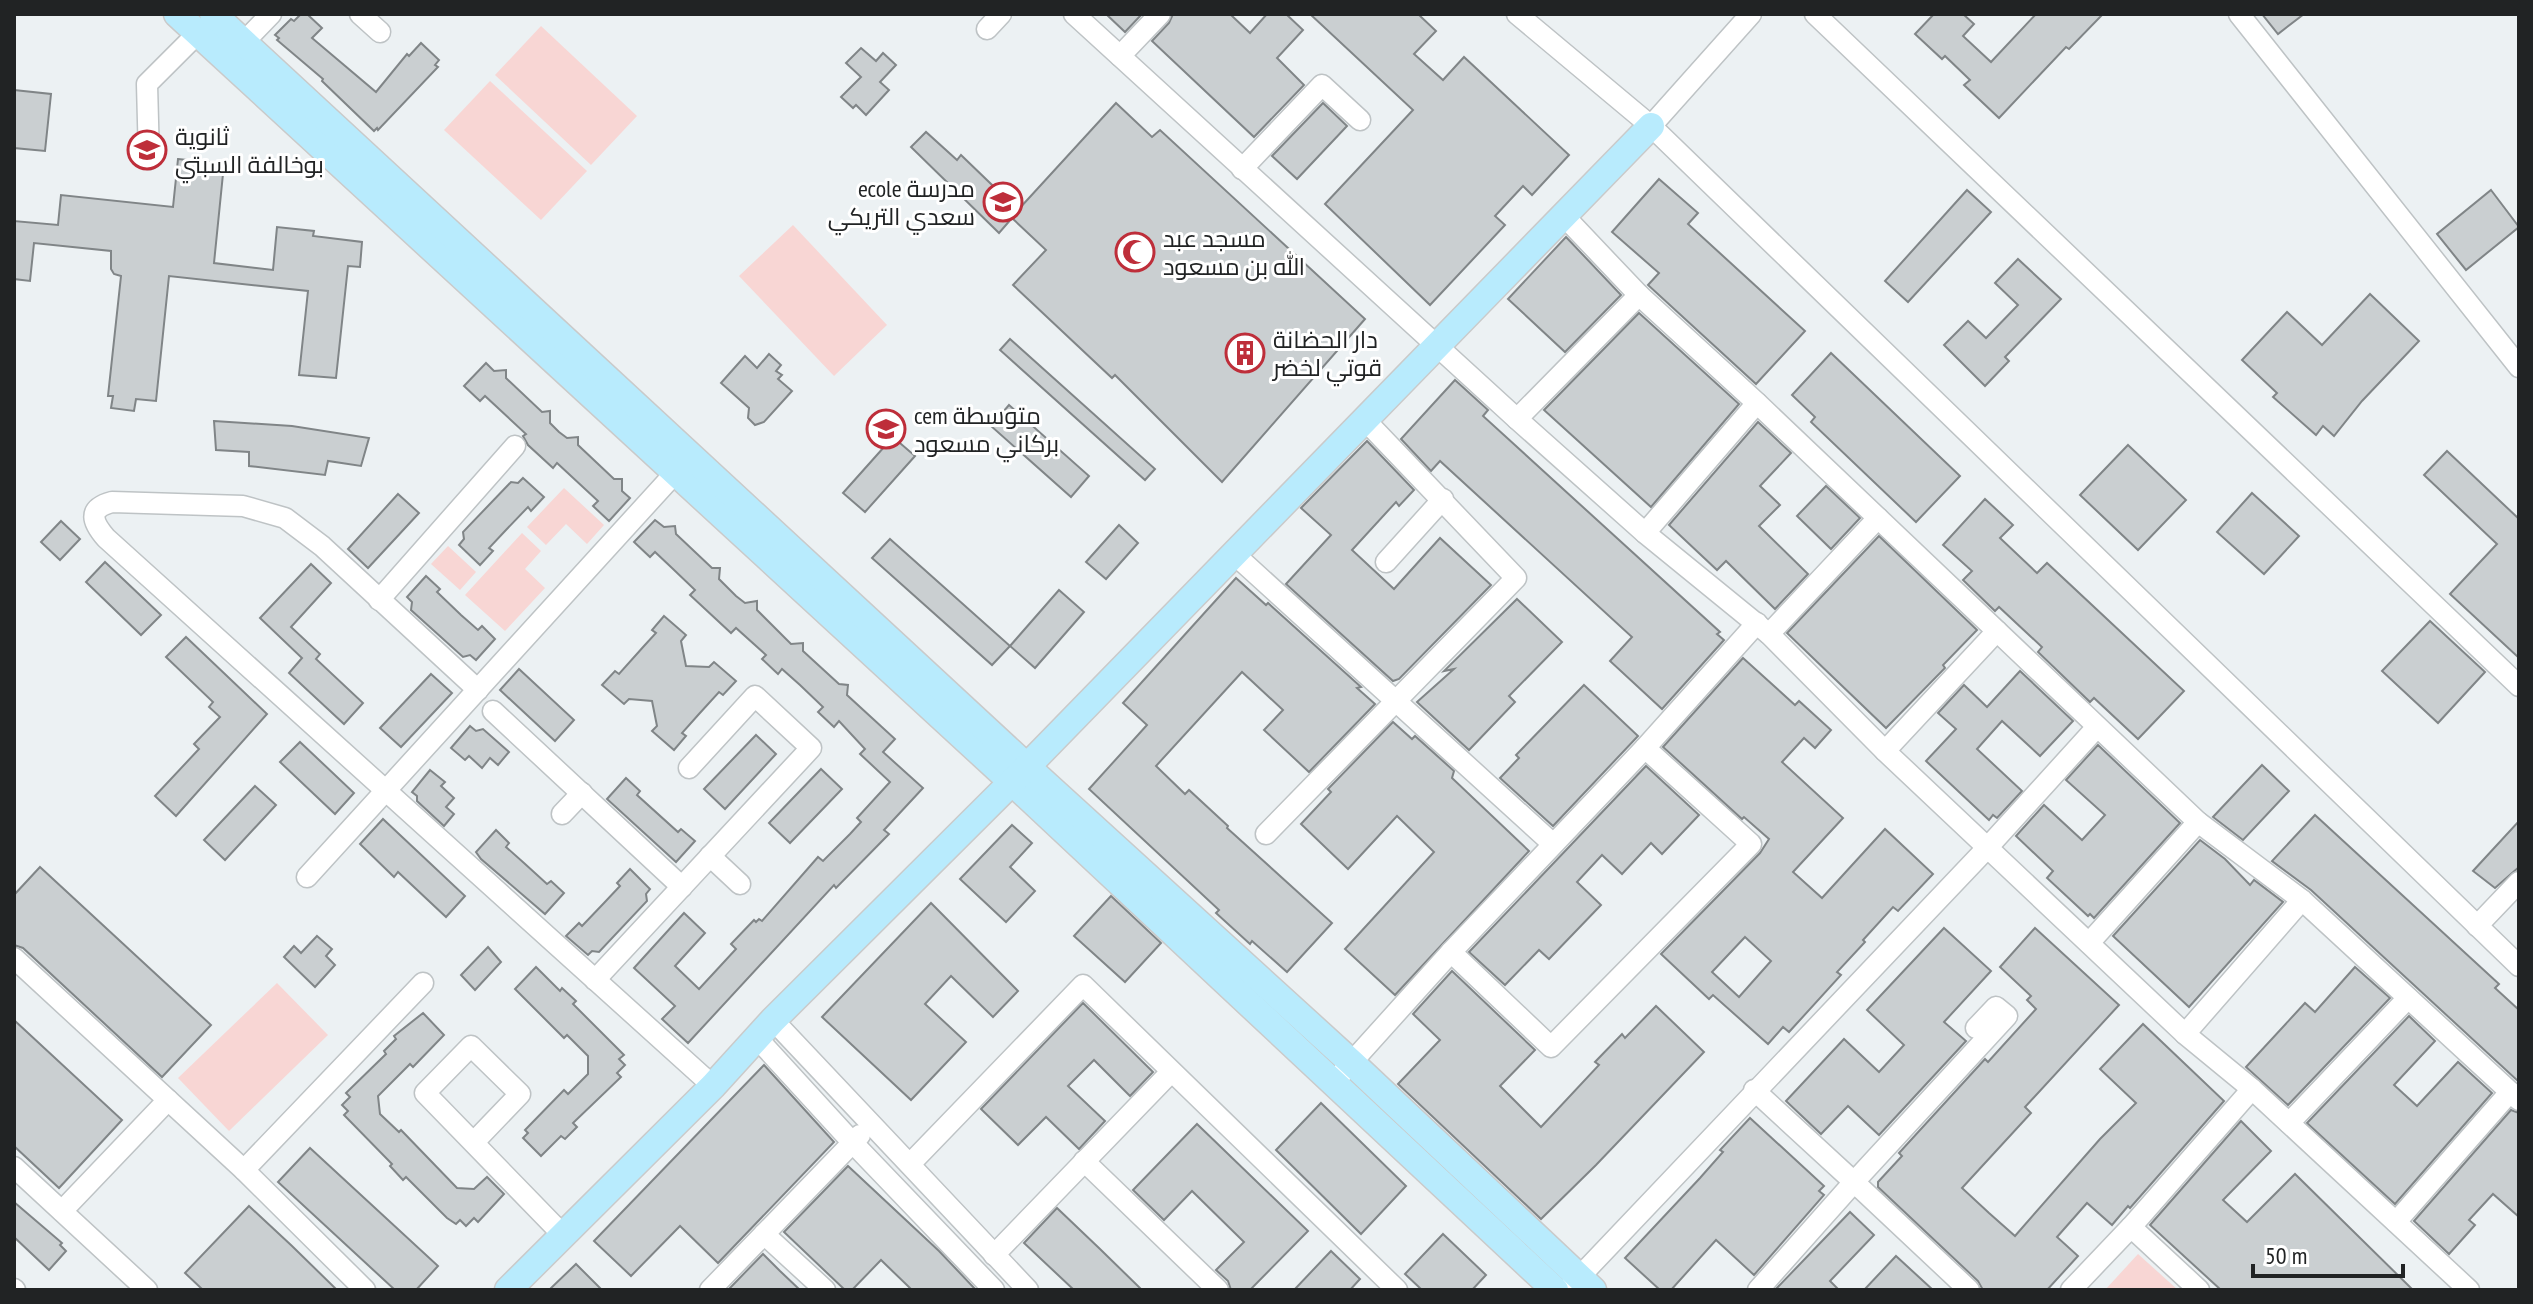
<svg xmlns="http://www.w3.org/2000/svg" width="2533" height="1304" viewBox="0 0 2533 1304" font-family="'PT Sans Narrow',Cairo,sans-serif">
  <rect width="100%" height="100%" fill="#ecf1f3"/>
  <g fill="#f8d6d4">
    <path d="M541,26L637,116L591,165L495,75Z"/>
    <path d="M490,81L587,171L541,220L444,130Z"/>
    <path d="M793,225L887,325L834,376L739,276Z"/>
    <path d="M564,488L604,525L587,544L566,524L546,545L527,527Z"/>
    <path d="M522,533L541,551L525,569L545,588L505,631L465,595Z"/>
    <path d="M448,546L476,572L460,590L431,564Z"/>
    <path d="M277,983L328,1035L229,1131L178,1078Z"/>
    <path d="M2138,1254L2178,1290H2105Z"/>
  </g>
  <g fill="#cacfd1" stroke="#808587" stroke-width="2" fill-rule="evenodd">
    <path d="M301,14H307L322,28L312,38L376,92L407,54L409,56L421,43L439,60L435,65L438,67L378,130L377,128L374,131L322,81L323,79L277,40L279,38L275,35L291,19L294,21Z"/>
    <path d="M1106,14H1142L1125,32Z"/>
    <path d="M1173,14H1230L1250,33L1267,14H1286L1303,30L1277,58L1304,85L1254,137L1152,41L1169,23Z"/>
    <path d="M1310,14H1418L1436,31L1414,54L1443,80L1464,57L1569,155L1532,195L1523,186L1495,216L1505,225L1430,305L1325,204L1413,110Z"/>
    <path d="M1934,14H1963L1974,24L1963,36L1991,62L2036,14H2103L2069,49L2066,47L1999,118L1964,85L1970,80L1945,56L1942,59L1915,34Z"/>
    <path d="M2262,14H2304L2278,34Z"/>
    <path d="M861,48L876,61L883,53L896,65L880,82L889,90L866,115L856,105L853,108L841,97L861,77L846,63Z"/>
    <path d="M14,90L51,94L45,151L14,148Z"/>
    <path d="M1116,103L1152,137L1160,130L1365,319L1222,482L1115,375L1112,378L1013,285L1046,250L1012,218L999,233L911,147L926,132L957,160L961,155L1018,210Z"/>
    <path d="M1323,103L1347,126L1297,179L1272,156Z"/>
    <path d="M178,159L224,164L214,263L273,270L277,227L314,231L313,236L362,242L360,267L348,266L336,378L299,375L308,291L169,276L156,401L136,399L134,411L111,408L113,396H108L121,276L114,274L111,269V251L34,243L30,281L14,279V221L58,225L61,195L173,207Z"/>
    <path d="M1659,179L1698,213L1688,224L1805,331L1756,384L1648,285L1659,273L1612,232Z"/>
    <path d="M1967,190L1991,212L1908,302L1885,281Z"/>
    <path d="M2491,190L2519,227L2466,270L2437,234Z"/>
    <path d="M1566,237L1621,295L1565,352L1508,299Z"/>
    <path d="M2018,259L2061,299L2005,357L2009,361L1985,386L1944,345L1968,321L1986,338L2018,305L1995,283Z"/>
    <path d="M2370,294L2419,341L2362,401L2334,436L2323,426L2316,435L2273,397L2277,393L2242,360L2287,312L2322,345Z"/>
    <path d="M1639,313L1739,404L1651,507L1544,410Z"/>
    <path d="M1010,339L1155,469L1145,480L1000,350Z"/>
    <path d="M1831,353L1960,476L1916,522L1811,422L1815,417L1792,395Z"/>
    <path d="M769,354L781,365L776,371L782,375L778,379L792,391L764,422L755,425L748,418L749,408L721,383L745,356L757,368Z"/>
    <path d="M486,363L494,371L506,370V378L542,412L550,411V423L559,432L567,438L578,437V445L614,479H622V491L630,498L609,521L593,506L598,501L557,463L553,468L528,445L523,436L526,434L485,396L480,401L464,386Z"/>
    <path d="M1455,380L1488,410L1483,416L1720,632L1717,634L1724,640L1662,709L1610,661L1632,637L1440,461L1431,471L1401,439Z"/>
    <path d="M1009,405L1089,476L1071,497L991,426Z"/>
    <path d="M214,421L292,426L369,438L361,466L328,461L325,475L249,466V452L216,450Z"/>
    <path d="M1758,422L1791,453L1760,486L1780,505L1759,526L1808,574L1775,609L1726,561L1717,570L1669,525Z"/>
    <path d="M893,437L915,456L865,512L843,493Z"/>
    <path d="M1367,441L1414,490L1399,506L1396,502L1352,550L1394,589L1440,538L1491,585L1399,679L1393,681L1286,584L1331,535L1301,508Z"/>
    <path d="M2128,445L2186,500L2138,550L2080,495Z"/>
    <path d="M2447,451L2519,519V658L2450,594L2497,544L2424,475Z"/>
    <path d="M523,478L544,497L531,511L528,507L505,531L489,548L493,551L480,565L459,545L464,539L463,532L511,482L518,483Z"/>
    <path d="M1826,486L1860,518L1831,549L1797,516Z"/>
    <path d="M2252,493L2299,536L2264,574L2217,532Z"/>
    <path d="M398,494L419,513L368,568L348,549Z"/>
    <path d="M1985,499L2013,525L2000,538L2037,573L2047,563L2184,691L2138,739L2094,698L2090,702L2038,652L2042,647L1999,607L1995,611L1963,580L1972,571L1943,545Z"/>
    <path d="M655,520L664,527L675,526L676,534L712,568H720L719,579L736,596L745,603L757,601V610L791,644L803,643V651L839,684L848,685L847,695L895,739L883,752L923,788L884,830L889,834L836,888L834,885L688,1043L662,1019L675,1006L634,968L684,913L705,933L675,966L699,989L736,949L731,944L754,920L756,922L759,919L762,921L818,857L823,861L850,834L861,822L857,818L890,782L860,754L865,749L839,721L834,727L818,712L823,707L800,685L782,669L778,674L762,659L766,655L736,628L731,633L690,595L695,590L672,568L655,552L650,557L634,542Z"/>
    <path d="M61,521L80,539L60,560L41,542Z"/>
    <path d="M1119,525L1138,543L1106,579L1086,562Z"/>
    <path d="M1879,536L1977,630L1943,665L1945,668L1886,728L1787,633Z"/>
    <path d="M890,539L1010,646L992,665L872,558Z"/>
    <path d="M105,562L161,615L141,635L86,582Z"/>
    <path d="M311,564L331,583L291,627L320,654L316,659L363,703L344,724L289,673L302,658L260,618Z"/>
    <path d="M426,576L440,589L437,592L461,615L478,630L482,626L495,639L476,660L470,655L463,657L411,610L412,602L407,597Z"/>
    <path d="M1236,578L1266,605L1268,603L1361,687L1357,688L1375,704L1309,772L1264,730L1283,710L1242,672L1156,766L1185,794L1189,790L1228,826L1227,828L1332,923L1287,972L1252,941L1250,944L1216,913L1219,910L1089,789L1147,725L1123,703Z"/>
    <path d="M1059,590L1084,612L1035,668L1010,646Z"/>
    <path d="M1517,599L1562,642L1509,696L1515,702L1469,750L1417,702L1454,669L1444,671Z"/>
    <path d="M664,616L686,635L681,641L686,666L709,667L714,662L736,681L723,695L719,692L699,714L682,733L686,736L674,750L652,731L657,726L652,701L629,699L624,704L602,685L615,671L619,674L644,646L656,633L652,630Z"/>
    <path d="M2430,621L2485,672L2438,723L2382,671Z"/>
    <path d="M186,637L267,714L176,816L155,796L199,749L194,744L220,717L209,707L213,702L166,657Z"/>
    <path d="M1743,658L1795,705L1799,701L1831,730L1815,748L1804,738L1782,762L1843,818L1793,872L1822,898L1885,829L1933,874L1898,911L1893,907L1863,940L1865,942L1837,972L1841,975L1789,1032L1783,1027L1768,1044L1713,995L1709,999L1661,954L1760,853L1769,839L1744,817L1742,819L1663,747ZM1745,937L1771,961L1739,997L1712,972Z"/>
    <path d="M519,669L574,720L555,741L500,690Z"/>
    <path d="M2020,671L2073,721L2040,756L2002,721L1977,749L2022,791L1997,818L1993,815L1989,820L1926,761L1956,729L1938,713L1964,685L1987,707Z"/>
    <path d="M431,674L452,693L401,747L380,728Z"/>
    <path d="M1584,685L1638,736L1553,826L1500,778L1519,758L1516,755Z"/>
    <path d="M1393,722L1412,739L1415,736L1454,771L1452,778L1529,851L1395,995L1345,949L1434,852L1397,816L1348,869L1301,824L1331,792L1328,789Z"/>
    <path d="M470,726L476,731L483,729L509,752L498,765L490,758L482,768L469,756L465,760L451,748Z"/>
    <path d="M756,735L776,754L725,809L704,789Z"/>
    <path d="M300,742L354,793L335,814L280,762Z"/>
    <path d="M2098,745L2180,823L2094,918L2090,914L2088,916L2047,878L2053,871L2016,836L2044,805L2082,840L2105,815L2066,780Z"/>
    <path d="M2262,765L2289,791L2243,840L2213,817Z"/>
    <path d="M1646,766L1699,815L1662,854L1651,843L1622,874L1602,855L1577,882L1601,905L1549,959L1539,950L1505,985L1469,952Z"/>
    <path d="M821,769L842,789L790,843L769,823Z"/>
    <path d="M430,770L445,782L441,786L454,798L446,807L454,814L444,826L417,801V796L412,792Z"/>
    <path d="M626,778L640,791L637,795L678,832L681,829L695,841L676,862L607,799Z"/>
    <path d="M255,786L276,805L225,860L204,840Z"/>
    <path d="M2315,815L2499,984L2495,988L2519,1010V1082L2311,890L2272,861Z"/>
    <path d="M383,819L465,896L446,917L398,872L394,877L360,844Z"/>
    <path d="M2519,821V867L2495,888L2473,871Z"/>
    <path d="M1012,825L1032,843L1010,867L1035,891L1006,922L960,879Z"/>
    <path d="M496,830L509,843L506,847L524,863L547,884L551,881L564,893L545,914L481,859L476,852Z"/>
    <path d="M2200,840L2225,859L2250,885L2254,880L2283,902L2189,1007L2113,936Z"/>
    <path d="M40,867L211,1025L162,1077L23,948L14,945V895Z"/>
    <path d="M630,869L650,889L646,894L647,901L599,952L592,951L588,955L566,936L579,923L582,926L604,903L620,886L617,883Z"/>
    <path d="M1111,896L1161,943L1125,982L1074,936Z"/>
    <path d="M931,903L1018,991L993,1017L951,976L925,1004L966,1042L911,1100L822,1017Z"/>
    <path d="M1944,928L1991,971L1944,1022L1966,1041L1879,1135L1848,1106L1821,1134L1786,1101L1844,1039L1879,1072L1904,1045L1867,1010Z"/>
    <path d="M2035,928L2119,1005L2025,1107L2031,1113L1962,1188L1989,1213L2015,1236L2100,1139L2136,1103L2100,1069L2143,1024L2224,1101L2130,1208L2128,1206L2112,1225L2087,1203L2057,1237L2078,1256L2047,1290H1983L1978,1281L1878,1187V1182L1902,1156L1899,1153L1985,1059L1988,1062L2036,1009L2027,1000L2031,996L2000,967Z"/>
    <path d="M317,936L332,949L326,956L335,965L315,987L284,957L294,946L301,953Z"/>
    <path d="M488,947L501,962L475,990L461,975Z"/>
    <path d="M536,967L560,991L562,988L576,1001L573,1004L624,1055L619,1059L625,1065L617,1073L621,1077L573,1123L577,1127L565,1139L561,1136L541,1156L523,1138L528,1133L525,1130L564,1090L568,1094L588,1074V1056L567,1035L564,1038L515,989Z"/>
    <path d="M2355,967L2390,998L2288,1105L2246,1067L2305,1003L2315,1012Z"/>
    <path d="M1452,971L1535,1050L1500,1086L1541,1127L1599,1065L1595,1062L1622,1034L1625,1038L1656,1006L1704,1052L1596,1165L1541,1219L1398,1084L1440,1040L1413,1014Z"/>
    <path d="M1083,1003L1153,1072L1130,1096L1094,1060L1068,1086L1105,1121L1079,1149L1046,1117L1018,1145L981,1109Z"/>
    <path d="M423,1013L444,1035L413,1067L410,1064L378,1096L380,1114L399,1132L401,1130L457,1188L474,1189L487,1177L504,1194L478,1222L474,1218L466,1226L460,1220L456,1224L447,1218L406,1177L403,1180L390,1166L392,1164L344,1115L348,1111L342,1105L350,1097L346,1093L386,1054L384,1051L396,1039L394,1036Z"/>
    <path d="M2409,1016L2435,1041L2394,1085L2417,1106L2458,1062L2492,1093L2395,1204L2307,1123Z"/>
    <path d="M14,1020L122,1120L59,1188L14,1146Z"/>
    <path d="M764,1065L834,1142L718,1263L680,1226L631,1276L594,1241Z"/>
    <path d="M1321,1103L1406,1186L1361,1234L1276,1150Z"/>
    <path d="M2511,1110L2519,1113V1217L2493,1194L2469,1220L2475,1225L2449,1254L2414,1221Z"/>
    <path d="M1750,1118L1824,1186L1819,1191L1824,1195L1754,1275L1716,1240L1671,1290H1660L1625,1258L1700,1178L1723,1152L1720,1150Z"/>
    <path d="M2241,1121L2271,1151L2223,1200L2247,1222L2295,1174L2413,1290H2221L2150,1225Z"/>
    <path d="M1197,1124L1308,1231L1250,1290H1231L1228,1281L1216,1270L1244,1242L1192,1191L1164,1220L1133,1190Z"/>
    <path d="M310,1148L438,1266L416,1290H395L278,1182Z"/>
    <path d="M848,1166L939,1251L976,1290H912L881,1260L852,1290H845L784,1232Z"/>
    <path d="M14,1202L62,1243L60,1245L66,1251L49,1270L14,1237Z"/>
    <path d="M249,1206L292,1246L337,1290H203L185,1273Z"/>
    <path d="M1057,1208L1100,1249L1142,1290H1074L1024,1243Z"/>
    <path d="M1850,1212L1874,1235L1830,1281L1839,1290H1775Z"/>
    <path d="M1443,1234L1486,1275L1472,1290H1422L1405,1274Z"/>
    <path d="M1331,1251L1360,1279L1350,1290H1294Z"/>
    <path d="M763,1254L780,1271L800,1290H728Z"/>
    <path d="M1896,1256L1933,1290H1864Z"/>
    <path d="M576,1264L602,1290H549Z"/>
  </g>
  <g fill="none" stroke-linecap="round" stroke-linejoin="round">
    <defs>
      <g id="minor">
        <path d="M360,14L380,32"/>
        <path d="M1074,14L1517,419L1645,533L1769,634L1885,751L2185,1034L2252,1089L2469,1290"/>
        <path d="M1517,14L1651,126L2519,966"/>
        <path d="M1815,14L2519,686"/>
        <path d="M2239,14L2519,367"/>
        <path d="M987,29L1001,14"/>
        <path d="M243,43L271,14"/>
        <path d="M1120,56L1160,14"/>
        <path d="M1651,126L1751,14"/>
        <path d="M149,159L147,84L198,33"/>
        <path d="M1242,169L1322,85L1360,120"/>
        <path d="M1564,216L1639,295L1757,403L2198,822L2302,900L2519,1100"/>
        <path d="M1517,419L1639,295"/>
        <path d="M1645,533L1757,403"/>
        <path d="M1233,553L1553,844"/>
        <path d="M1386,562L1443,499"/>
        <path d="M379,600L515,446"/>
        <path d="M1769,634L1878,518"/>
        <path d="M478,690L322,546L285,518L243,506L112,502C86,509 93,523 106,538L713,1086"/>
        <path d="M493,711L682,887"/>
        <path d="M1885,751L1997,631"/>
        <path d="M562,814L582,793"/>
        <path d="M1266,834L1516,578L1364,419"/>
        <path d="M710,856L740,884"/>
        <path d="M307,877L676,472"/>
        <path d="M2477,926L2519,882"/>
        <path d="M2089,943L2198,822"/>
        <path d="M1451,952L1551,1047L1751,844L1645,748"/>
        <path d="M14,958L244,1170L365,1290"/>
        <path d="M595,980L811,748L755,696L689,768"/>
        <path d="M773,1020L1028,1290"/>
        <path d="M2185,1034L2302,900"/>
        <path d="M756,1037L852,1142L994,1290"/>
        <path d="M1342,1073L1451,952L1645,748L1757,623"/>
        <path d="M1754,1090L1854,1182L2007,1016L1996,1007L1976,1028"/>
        <path d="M2289,1123L2408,998"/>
        <path d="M474,1142L520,1094L471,1046L425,1093L563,1235"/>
        <path d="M1084,1161L1218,1290"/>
        <path d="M910,1164L1083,985L1397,1290"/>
        <path d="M14,1167L147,1290"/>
        <path d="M244,1170L423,983"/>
        <path d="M62,1211L168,1100"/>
        <path d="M2396,1222L2510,1092"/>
        <path d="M2131,1227L2252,1089"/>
        <path d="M764,1234L825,1290"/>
        <path d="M994,1255L1171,1072"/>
        <path d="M14,1289L15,1290"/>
        <path d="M710,1290L860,1135"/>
        <path d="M1567,1290L1988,847L2097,727"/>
        <path d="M1758,1290L1854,1182L1969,1290"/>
        <path d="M2071,1290L2131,1227L2199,1290"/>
      </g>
      <g id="major">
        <path d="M177,14L1012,782L1555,1290"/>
        <path d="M213,14L1026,766L1352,1063L1593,1290"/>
        <path d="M508,1290L713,1086L773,1020L1012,782L1651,126"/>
      </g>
    </defs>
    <use href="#minor" stroke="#bec3c5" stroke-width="23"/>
    <use href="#major" stroke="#cacaca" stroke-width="29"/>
    <use href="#minor" stroke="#fff" stroke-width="20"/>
    <use href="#major" stroke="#b8ebfd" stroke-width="26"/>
  </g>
  <defs>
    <symbol id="school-ring" viewBox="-11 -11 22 22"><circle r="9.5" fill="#fff" stroke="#be2e3a" stroke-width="1.5"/><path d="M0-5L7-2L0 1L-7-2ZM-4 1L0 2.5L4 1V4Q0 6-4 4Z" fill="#be2e3a"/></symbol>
    <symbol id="mosque-ring" viewBox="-11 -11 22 22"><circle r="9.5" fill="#fff" stroke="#be2e3a" stroke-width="1.5"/><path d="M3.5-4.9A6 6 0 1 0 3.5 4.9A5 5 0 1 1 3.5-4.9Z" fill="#be2e3a"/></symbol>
    <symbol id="building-ring" viewBox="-11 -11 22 22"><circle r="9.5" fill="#fff" stroke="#be2e3a" stroke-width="1.5"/><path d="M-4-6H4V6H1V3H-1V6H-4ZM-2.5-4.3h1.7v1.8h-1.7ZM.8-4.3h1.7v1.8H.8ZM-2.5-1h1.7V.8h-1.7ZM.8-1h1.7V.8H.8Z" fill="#be2e3a"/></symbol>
  </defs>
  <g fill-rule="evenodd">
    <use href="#school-ring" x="125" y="128" width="44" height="44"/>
    <use href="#school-ring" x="981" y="180" width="44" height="44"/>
    <use href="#mosque-ring" x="1113" y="230" width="44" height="44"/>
    <use href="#building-ring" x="1223" y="331" width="44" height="44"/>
    <use href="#school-ring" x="864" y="407" width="44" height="44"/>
  </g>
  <g text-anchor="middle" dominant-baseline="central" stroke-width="6" stroke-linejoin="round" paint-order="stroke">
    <g font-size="24" fill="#212324" stroke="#fff" text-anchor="start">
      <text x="175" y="136">ثانوية<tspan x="175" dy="28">بوخالفة السبتي</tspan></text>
      <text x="975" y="188" text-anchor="end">ecole مدرسة<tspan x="975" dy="28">سعدي التريكي</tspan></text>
      <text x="1163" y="238">مسجد عبد<tspan x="1163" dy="28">الله بن مسعود</tspan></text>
      <text x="1273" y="339">دار الحضانة<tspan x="1273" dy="28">قوتي لخضر</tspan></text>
      <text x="914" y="415">cem متوسطة<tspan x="914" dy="28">بركاني مسعود</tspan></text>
    </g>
  </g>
  <rect width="2533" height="1304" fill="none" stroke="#212324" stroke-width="32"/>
  <path d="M2253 1264v12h150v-12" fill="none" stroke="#212324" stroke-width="4"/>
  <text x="2265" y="1264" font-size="24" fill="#212324" stroke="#ffffff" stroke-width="6" paint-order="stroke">50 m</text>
</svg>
